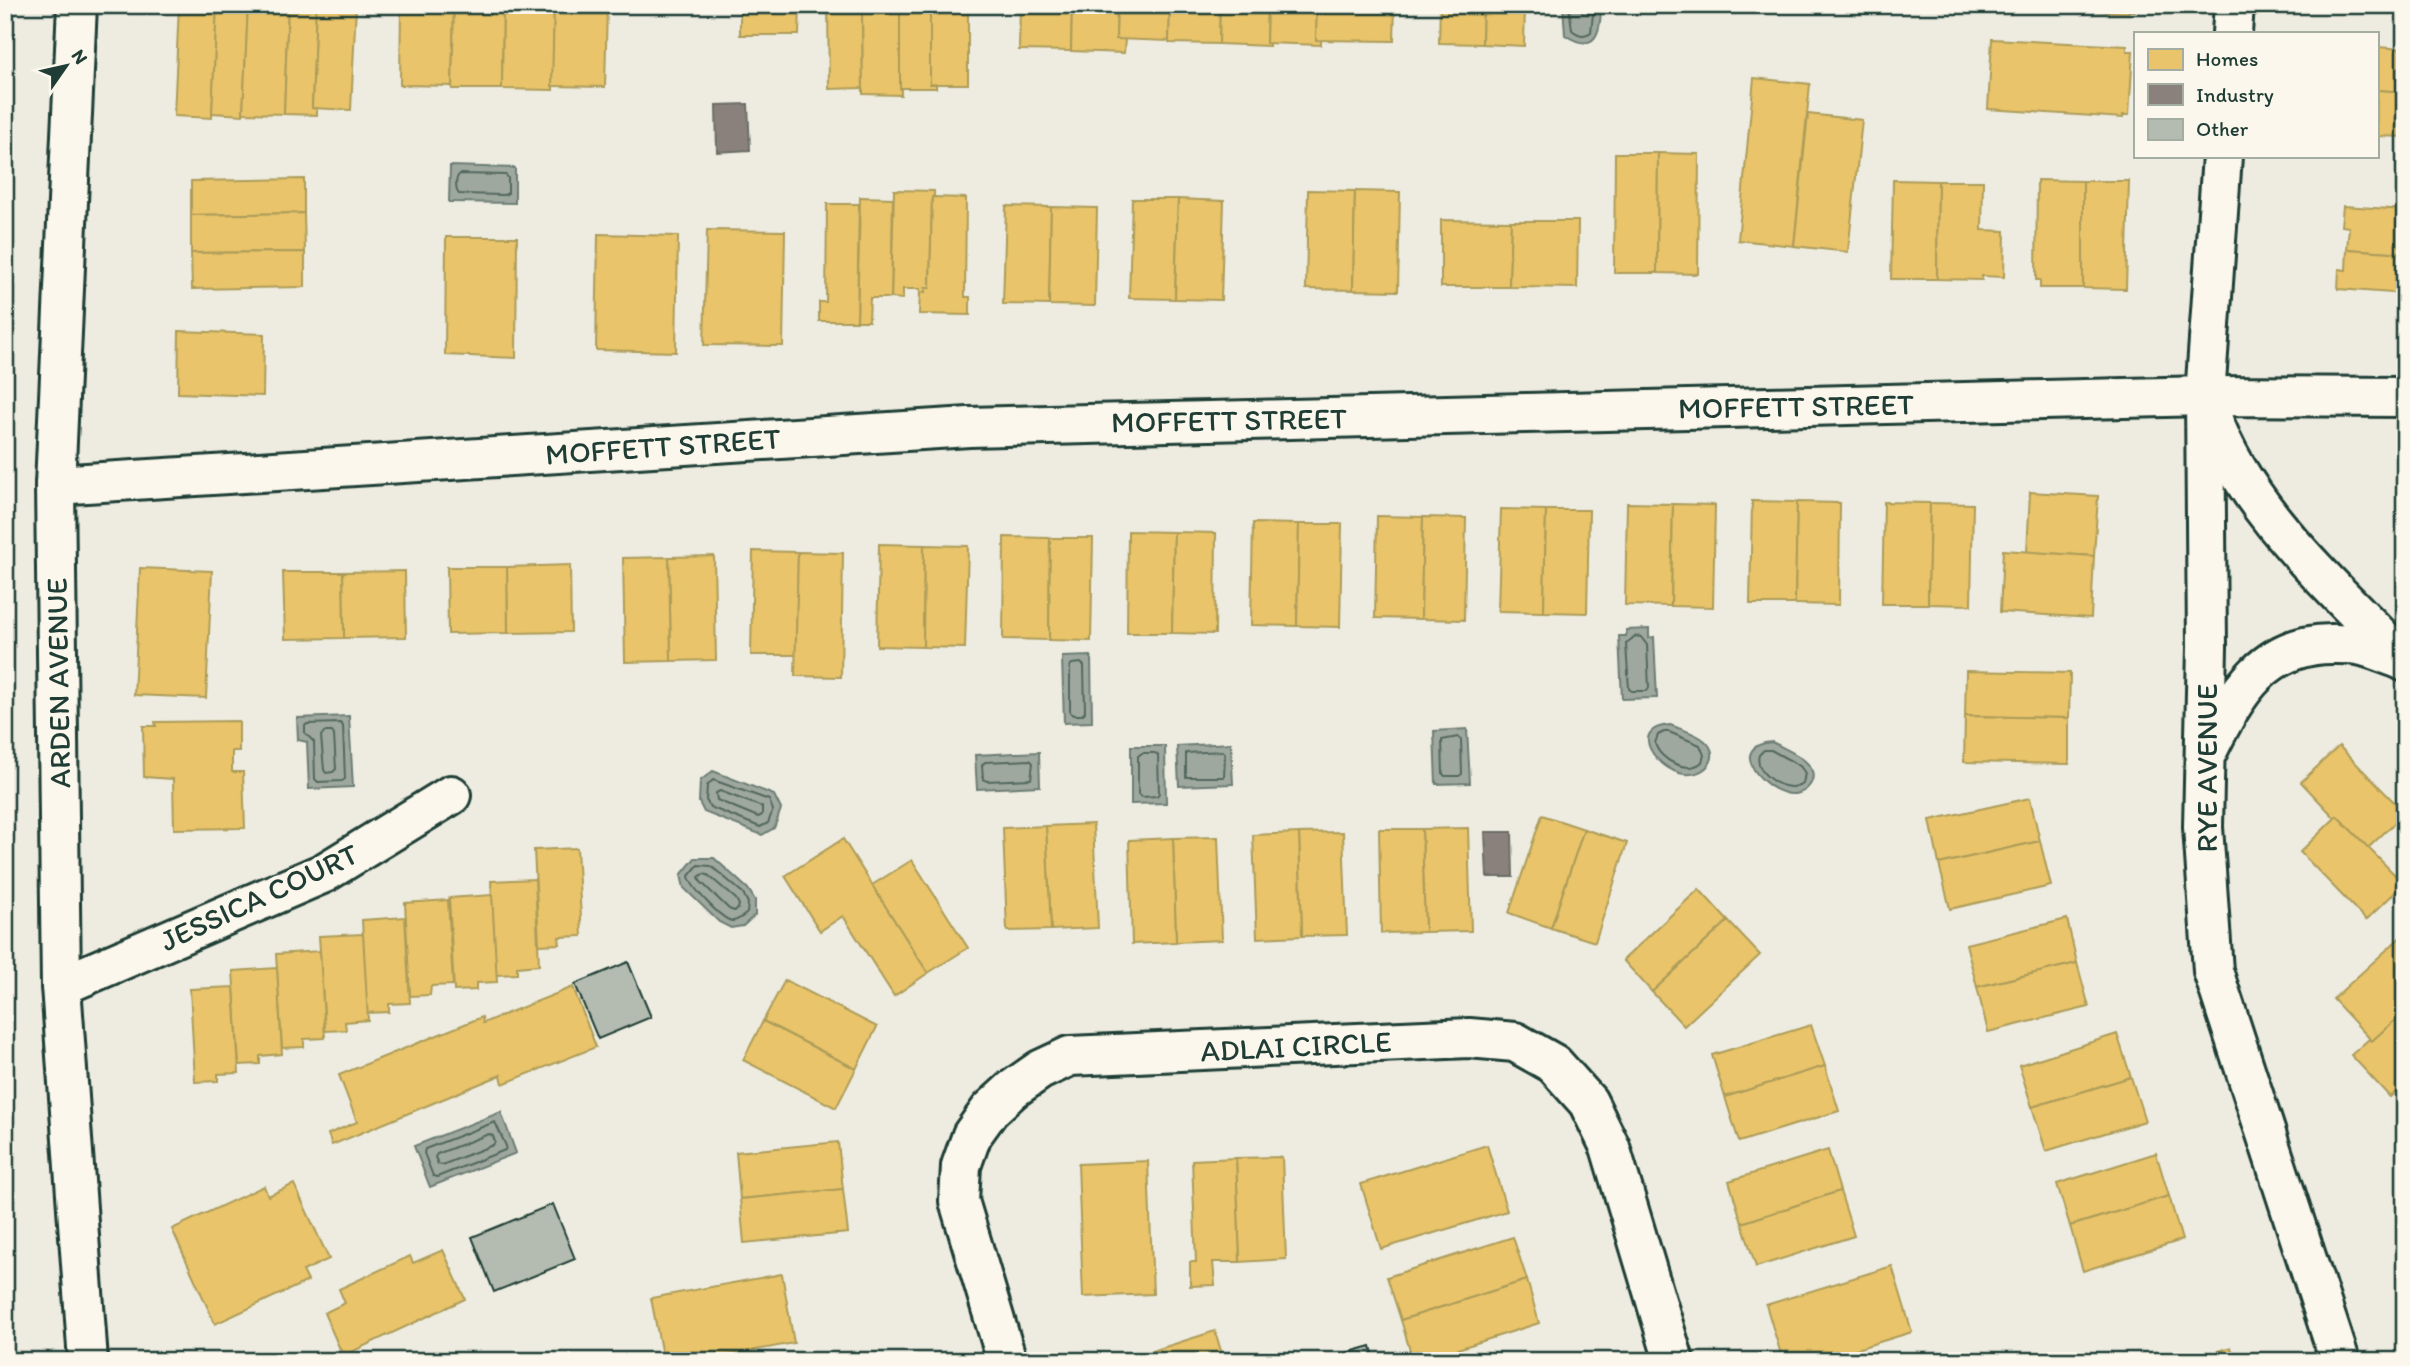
<svg xmlns="http://www.w3.org/2000/svg" width="2410" height="1366" viewBox="0 0 2410 1366" font-family="Itim,sans-serif">
  <rect width="100%" height="100%" fill="#eeece1"/>
  <filter id="ink" filterUnits="userSpaceOnUse"><feTurbulence type="fractalNoise" baseFrequency=".0143" numOctaves="2"/><feDisplacementMap in="SourceGraphic" scale="14" xChannelSelector="R" yChannelSelector="G"/><feConvolveMatrix kernelMatrix="1 2 1 2 8 2 1 2 1" color-interpolation-filters="sRGB"/></filter>
  <g filter="url(#ink)">
    <g fill="#9fa89f" stroke="#6c7d74" stroke-width="2">
      <path d="M1563,5H1601C1601,32 1596,55 1565,35Z"/>
      <path d="M450,166L515,168V203L449,202Z"/>
      <path d="M1649,629V638L1654,637L1657,698L1622,699L1619,636H1626V630Z"/>
      <path d="M1091,656L1092,722L1064,723L1062,657Z"/>
      <path d="M349,716L353,787L309,789L307,742L298,740L297,718Z"/>
      <path d="M1670,725C1680,729 1697,733 1705,741C1723,757 1704,777 1684,774C1657,770 1626,728 1670,725Z"/>
      <path d="M1467,729L1470,783L1436,784L1434,731Z"/>
      <path d="M1772,742C1783,748 1797,753 1806,762C1823,778 1805,799 1785,793C1759,786 1728,746 1772,742Z"/>
      <path d="M1231,743L1233,784L1179,786L1177,746Z"/>
      <path d="M1131,746H1165L1166,803L1131,804Z"/>
      <path d="M1039,752L1040,786L977,789L975,755Z"/>
      <path d="M713,771L774,795L781,809L774,828L762,835L704,812L699,802L700,781Z"/>
      <path d="M695,858H714L748,889L755,900V915L743,926L731,928L719,922L684,888L681,875Z"/>
      <path d="M501,1112L516,1153L430,1187L414,1146Z"/>
    </g>
    <g fill="#e9c46a" stroke="#ac9c5a" stroke-width="2">
      <path d="M179,5H217L212,118L174,116Z"/>
      <path d="M217,5L248,7L243,115L212,113Z"/>
      <path d="M248,5H288L284,114L243,113Z"/>
      <path d="M288,5L316,6L312,108L317,109V115L284,114Z"/>
      <path d="M356,5L351,110L312,108L316,5Z"/>
      <path d="M401,5H454L452,86L400,85Z"/>
      <path d="M454,5H503L502,89H452Z"/>
      <path d="M503,5H554L553,90L502,89Z"/>
      <path d="M554,5H607L605,87L552,86Z"/>
      <path d="M740,5H800L799,35H740Z"/>
      <path d="M828,5H862L863,88L829,89Z"/>
      <path d="M862,5H900L901,95L863,94Z"/>
      <path d="M900,5H930V84H936V88H900Z"/>
      <rect x="930" y="5" width="38" height="79"/>
      <path d="M1020,5H1072L1071,51L1019,50Z"/>
      <path d="M1072,5H1117L1116,39H1125L1124,53L1071,51Z"/>
      <path d="M1117,5H1170L1169,41L1116,39Z"/>
      <path d="M1170,5H1220L1219,44L1169,43Z"/>
      <path d="M1220,5H1267L1266,43H1269V46L1219,44Z"/>
      <path d="M1267,5H1317L1316,40H1321V45L1266,43Z"/>
      <path d="M1317,5H1395L1394,41L1316,40Z"/>
      <path d="M1440,5H1483L1482,44L1439,43Z"/>
      <path d="M1483,5H1525L1524,46L1482,44Z"/>
      <path d="M1993,5H2135V11H2129L2128,13Z"/>
      <path d="M1992,39L2127,46V51H2133L2129,115H2123V118L1988,109Z"/>
      <path d="M2377,47L2405,49V92L2377,90Z"/>
      <path d="M1754,78L1810,84L1794,246L1738,240Z"/>
      <path d="M2377,90L2405,92V137L2377,136Z"/>
      <path d="M1808,114L1862,120L1848,252L1794,246Z"/>
      <path d="M1615,153H1658L1657,273H1614Z"/>
      <path d="M1658,153L1699,154L1698,274L1657,273Z"/>
      <path d="M304,179V213L191,215V181Z"/>
      <path d="M1893,180L1938,181L1937,279H1891Z"/>
      <path d="M2037,180L2083,181V288H2040V280H2036Z"/>
      <path d="M1938,181H1983L1982,230L2005,231L2004,277L1982,276V280L1937,279Z"/>
      <path d="M2083,181H2129L2126,289L2083,288Z"/>
      <path d="M894,190L934,191V197H932L930,288H925V293L920,292V289H903V299L891,298Z"/>
      <path d="M1308,190L1355,191L1353,290L1306,289Z"/>
      <path d="M1355,191L1400,192L1398,291L1353,290Z"/>
      <path d="M860,197L893,198L891,298H870L869,321H857Z"/>
      <path d="M932,197L966,198L965,297H970V315L919,314L920,292L925,293V288H930Z"/>
      <path d="M1132,199H1178L1175,299L1129,298Z"/>
      <path d="M1178,199L1224,201L1221,300L1175,299Z"/>
      <path d="M827,204H859L857,321H819V302H826Z"/>
      <path d="M1006,206L1051,207L1049,305L1003,304Z"/>
      <path d="M2343,206L2405,210V253L2347,249L2349,227L2341,226Z"/>
      <path d="M1051,207L1097,208L1095,306L1049,305Z"/>
      <path d="M304,213L305,252L191,253V215Z"/>
      <path d="M1441,220L1511,221L1509,287H1441Z"/>
      <path d="M1511,221H1578L1577,288L1509,287Z"/>
      <path d="M707,230L785,231L783,346L704,345Z"/>
      <path d="M598,234L678,236L676,352L596,350Z"/>
      <path d="M446,237H517L516,358L445,355Z"/>
      <path d="M2347,249L2405,253V294L2338,289L2339,269L2346,270Z"/>
      <path d="M305,252V287L192,289L191,253Z"/>
      <path d="M179,331L264,334L263,396L178,393Z"/>
      <path d="M2030,492L2098,496L2094,556L2027,552Z"/>
      <path d="M1752,501L1797,502L1795,604H1750Z"/>
      <path d="M1797,502L1840,503L1839,605L1795,604Z"/>
      <path d="M1884,502L1930,503L1928,604H1882Z"/>
      <path d="M1627,503L1673,504L1671,606L1625,605Z"/>
      <path d="M1930,503L1973,504L1971,605L1928,604Z"/>
      <path d="M1673,504L1715,505L1713,607L1671,606Z"/>
      <path d="M1501,509L1546,510L1544,612L1498,611Z"/>
      <path d="M1546,510H1589L1587,613L1544,612Z"/>
      <path d="M1377,516L1423,517L1421,619L1375,618Z"/>
      <path d="M1423,517L1466,518L1464,620L1421,619Z"/>
      <path d="M1253,523L1299,524L1297,626L1251,625Z"/>
      <path d="M1299,524H1342L1340,627L1297,626Z"/>
      <path d="M1128,531L1174,532L1172,633H1127Z"/>
      <path d="M1174,532L1216,533L1215,634L1172,633Z"/>
      <path d="M1004,537L1050,538L1049,640L1003,639Z"/>
      <path d="M1050,538H1093L1091,641L1049,640Z"/>
      <path d="M879,544L924,545L923,647L877,646Z"/>
      <path d="M924,545L968,546L965,648L923,647Z"/>
      <path d="M2003,550L2094,556L2091,618L2000,612Z"/>
      <path d="M753,551L798,552L796,655H751Z"/>
      <path d="M798,552L843,553L841,677L795,676Z"/>
      <path d="M714,556L716,660L671,661L669,557Z"/>
      <path d="M669,557L671,661L625,662L623,558Z"/>
      <path d="M570,565L571,632L508,633L507,567Z"/>
      <path d="M447,567H507L508,633L448,634Z"/>
      <path d="M140,568L212,571L206,698L134,695Z"/>
      <path d="M405,571L406,637L344,638L343,572Z"/>
      <path d="M283,572H343L344,638L285,639Z"/>
      <path d="M1966,671L2070,673L2069,718L1965,716Z"/>
      <path d="M1965,716L2069,718V764L1964,762Z"/>
      <path d="M239,721V751H232V772H243L245,828L174,829L173,779L144,777L143,726H156L155,722Z"/>
      <path d="M2339,746L2405,813L2368,848L2337,816L2335,818L2301,782Z"/>
      <path d="M2030,798L2040,841L1939,864L1930,820Z"/>
      <path d="M1542,815L1584,829L1551,928L1509,913Z"/>
      <path d="M2337,816L2404,884L2366,920L2300,852Z"/>
      <path d="M1093,824L1098,928L1051,930L1046,826Z"/>
      <path d="M1046,826L1051,930L1007,931L1003,828Z"/>
      <path d="M1468,828L1471,931L1425,932L1422,829Z"/>
      <path d="M1379,829H1422L1425,932L1381,933Z"/>
      <path d="M1584,829L1627,843L1595,942L1551,928Z"/>
      <path d="M1343,832L1347,935L1302,936L1299,833Z"/>
      <path d="M1299,833L1302,936L1257,938L1253,835Z"/>
      <path d="M1218,837L1222,940L1176,942L1173,838Z"/>
      <path d="M1173,838L1176,942L1132,944L1129,840Z"/>
      <path d="M843,839L928,973L894,996L843,916L820,931L785,876Z"/>
      <path d="M2040,841L2051,886L1950,909L1939,864Z"/>
      <path d="M577,848L582,936L559,937L560,944L539,945L534,850Z"/>
      <path d="M912,860L968,948L928,973L872,885Z"/>
      <path d="M535,879L539,965L517,967V974L496,975L491,881Z"/>
      <path d="M1699,889L1728,921L1652,992L1623,960Z"/>
      <path d="M492,895L497,982L476,983V990L454,991L449,898Z"/>
      <path d="M448,900L453,985L431,986L430,995L410,996L405,903Z"/>
      <path d="M405,917L410,1003L389,1004V1012L367,1013L362,920Z"/>
      <path d="M2067,919L2077,963L1977,987L1966,944Z"/>
      <path d="M1728,921L1760,955L1684,1026L1652,992Z"/>
      <path d="M2405,933V1011L2372,1041L2333,999Z"/>
      <path d="M363,934L368,1020L345,1022L346,1030L325,1031L319,936Z"/>
      <path d="M320,951L325,1038L304,1039V1047L282,1048L276,954Z"/>
      <path d="M2077,963L2089,1007L1988,1032L1977,987Z"/>
      <path d="M277,968L282,1054L260,1056V1064L239,1065L233,971Z"/>
      <path d="M785,980L877,1027L856,1069L763,1021Z"/>
      <path d="M234,987L239,1073L218,1074V1081L195,1082L190,989Z"/>
      <path d="M573,987L596,1047L503,1084L501,1075L332,1145L328,1134L357,1122L339,1075L482,1017L483,1023Z"/>
      <path d="M2405,1011V1084L2390,1097L2351,1055L2369,1039L2372,1041Z"/>
      <path d="M763,1021L856,1069L836,1108L743,1060Z"/>
      <path d="M1811,1025L1825,1066L1725,1097L1712,1055Z"/>
      <path d="M2117,1034L2131,1077L2032,1107L2019,1065Z"/>
      <path d="M1825,1066L1839,1111L1739,1142L1725,1097Z"/>
      <path d="M2131,1077L2145,1121L2046,1151L2032,1107Z"/>
      <path d="M838,1142L843,1189L740,1199L736,1152Z"/>
      <path d="M1487,1145L1507,1211L1381,1249L1361,1184Z"/>
      <path d="M1828,1150L1840,1191L1742,1223L1729,1181Z"/>
      <path d="M2156,1153L2169,1196L2070,1226L2057,1184Z"/>
      <path d="M1282,1157L1286,1259L1240,1262L1236,1158Z"/>
      <path d="M1236,1158L1240,1262H1213L1215,1285L1190,1286V1262H1196L1192,1160Z"/>
      <path d="M1148,1161L1153,1294L1083,1297L1078,1164Z"/>
      <path d="M294,1184L329,1259L303,1271L308,1281L215,1324L172,1229L264,1186L268,1196Z"/>
      <path d="M843,1189L848,1233L744,1243L740,1199Z"/>
      <path d="M1840,1191L1854,1236L1756,1267L1742,1223Z"/>
      <path d="M2169,1196L2182,1240L2083,1271L2070,1226Z"/>
      <path d="M1513,1237L1527,1280L1401,1320L1387,1277Z"/>
      <path d="M443,1250L465,1299L343,1356L324,1313L345,1303L339,1289L410,1256L413,1263Z"/>
      <path d="M1892,1266L1912,1332L1817,1361H1783L1766,1305Z"/>
      <path d="M782,1274L794,1343L697,1361H663L651,1298Z"/>
      <path d="M1527,1280L1539,1323L1420,1361H1413L1401,1320Z"/>
      <path d="M1215,1331L1224,1361H1121Z"/>
      <path d="M2231,1347L2235,1361H2189Z"/>
    </g>
    <g fill="#8a817c" stroke="#6a6d66" stroke-width="2">
      <path d="M748,104L750,150L717,152L716,105Z"/>
      <path d="M1485,832H1512L1513,877H1487Z"/>
    </g>
    <g fill="none" stroke-linecap="round" stroke-linejoin="round">
      <g stroke="#52685f" stroke-width="2">
        <path d="M1569,5L1572,30C1578,35 1585,37 1591,32L1594,5"/>
        <path d="M460,174L506,175L508,178V193L504,195L459,194C455,190 455,177 460,174Z"/>
        <path d="M1635,636L1641,637L1647,645L1649,688L1647,691H1632L1629,689L1626,644Z"/>
        <path d="M1081,663L1084,666L1085,712L1082,715H1073L1070,712V666L1072,664Z"/>
        <path d="M340,723L343,726L345,779L342,781L318,782L315,779L314,742L305,733V726L307,724Z"/>
        <path d="M324,732H332L334,735L336,769L333,772L326,773L324,770L321,736Z"/>
        <path d="M1664,732H1669L1700,745L1704,755L1702,762C1688,775 1659,760 1655,743L1658,735Z"/>
        <path d="M1458,737L1461,740L1462,774L1459,776H1445L1443,774L1442,740Z"/>
        <path d="M1771,750L1800,766L1805,773L1803,784C1787,795 1753,774 1759,755L1764,750Z"/>
        <path d="M1223,751L1225,754L1224,777H1186V753Z"/>
        <path d="M1142,753H1155L1158,755L1159,793L1157,796L1142,797L1138,794V756Z"/>
        <path d="M1030,760L1033,763L1031,779L987,781L983,779L982,765L985,762Z"/>
        <path d="M713,780L769,800L773,810L768,823L760,827L710,807L706,800L707,786Z"/>
        <path d="M720,791L762,807V815L758,817L717,800L716,793Z"/>
        <path d="M698,865L711,866L743,893L748,903L747,913C743,916 738,921 732,921C721,919 690,886 689,876Z"/>
        <path d="M703,874L708,875L736,899L739,905L738,909L734,911L729,909L700,881L699,877Z"/>
        <path d="M495,1122L506,1146L505,1150L437,1177L433,1176L424,1153L425,1149Z"/>
        <path d="M489,1134L493,1136L495,1142L493,1145L442,1165L438,1164L435,1157L437,1154Z"/>
      </g>
    </g>
    <g fill="#b4bbb0" stroke="#1f3d34" stroke-width="2">
      <path d="M628,962L651,1017L598,1039L575,984Z"/>
      <path d="M553,1204L575,1259L494,1292L472,1237Z"/>
      <path d="M1371,1346L1375,1361H1341L1339,1355Z"/>
    </g>
    <g fill="none" stroke-linecap="round" stroke-linejoin="round">
      <defs>
        <g id="street">
          <path d="M2232,33L2234,5"/>
          <path d="M2222,156L2205,396L2207,647L2203,827L2213,971L2340,1361"/>
          <path d="M2210,412C2245,512 2334,587 2405,662"/>
          <path d="M55,485L969,427L2205,396L2405,397"/>
          <path d="M2208,750C2236,693 2265,641 2337,644C2344,644 2352,644 2358,645C2372,648 2386,654 2400,659"/>
          <path d="M61,986L324,873L451,795"/>
          <path d="M1007,1361L959,1201L961,1166L972,1135L990,1110L1013,1089L1040,1070L1070,1056L1469,1038L1515,1042L1554,1064L1588,1102L1610,1147L1674,1361"/>
        </g>
        <path id="secondary" d="M77,5L55,485L61,986L88,1361"/>
      </defs>
      <use href="#street" stroke="#1f3d34" stroke-width="44"/>
      <use href="#secondary" stroke="#1f3d34" stroke-width="44"/>
      <use href="#street" stroke="#fbf7ec" stroke-width="38"/>
      <use href="#secondary" stroke="#fbf7ec" stroke-width="38"/>
    </g>
  </g>
  <g text-anchor="middle" dominant-baseline="central" stroke-width="7" stroke-linejoin="round" paint-order="stroke">
    <g font-size="30" fill="#1f3d34" stroke="#fbf7ec">
      <text transform="translate(1796 406) rotate(-1)">MOFFETT STREET</text>
      <text transform="translate(1229 420) rotate(-1)">MOFFETT STREET</text>
      <text transform="translate(663 446) rotate(-4)">MOFFETT STREET</text>
      <text transform="translate(58 683) rotate(-91)">ARDEN AVENUE</text>
      <text transform="translate(2206 768) rotate(-90)">RYE AVENUE</text>
      <text transform="translate(259 897) rotate(-25)">JESSICA COURT</text>
      <text transform="translate(1296 1046) rotate(-3)">ADLAI CIRCLE</text>
    </g>
  </g>
  <rect width="2410" height="1366" fill="none" stroke="#fbf7ec" stroke-width="28"/>
  <rect x="14" y="14" width="2382" height="1338" fill="none" stroke="#1f3d34" stroke-width="2.5" filter="url(#ink)"/>
  <rect x="2134" y="32" width="245" height="126" fill="#fbf7ec" stroke="#a3ada2" stroke-width="2"/>
  <rect x="2148" y="49" width="35" height="21" fill="#e9c46a" stroke="#a3ada2" stroke-width="2"/>
  <text x="2196" y="66" font-size="21" fill="#1f3d34">Homes</text>
  <rect x="2148" y="84" width="35" height="21" fill="#8a817c" stroke="#a3ada2" stroke-width="2"/>
  <text x="2196" y="102" font-size="21" fill="#1f3d34">Industry</text>
  <rect x="2148" y="119" width="35" height="21" fill="#b4bbb0" stroke="#a3ada2" stroke-width="2"/>
  <text x="2196" y="136" font-size="21" fill="#1f3d34">Other</text>
  <g transform="translate(66 66) rotate(56)" stroke="#fbf7ec" stroke-width="5" paint-order="stroke">
  <path d="M0-5L12 26L0 18L-12 26Z" fill="#1f3d34"/>
  <text y="-10" font-size="19" font-weight="bold" text-anchor="middle" fill="#1f3d34">N</text>
  </g>
</svg>
